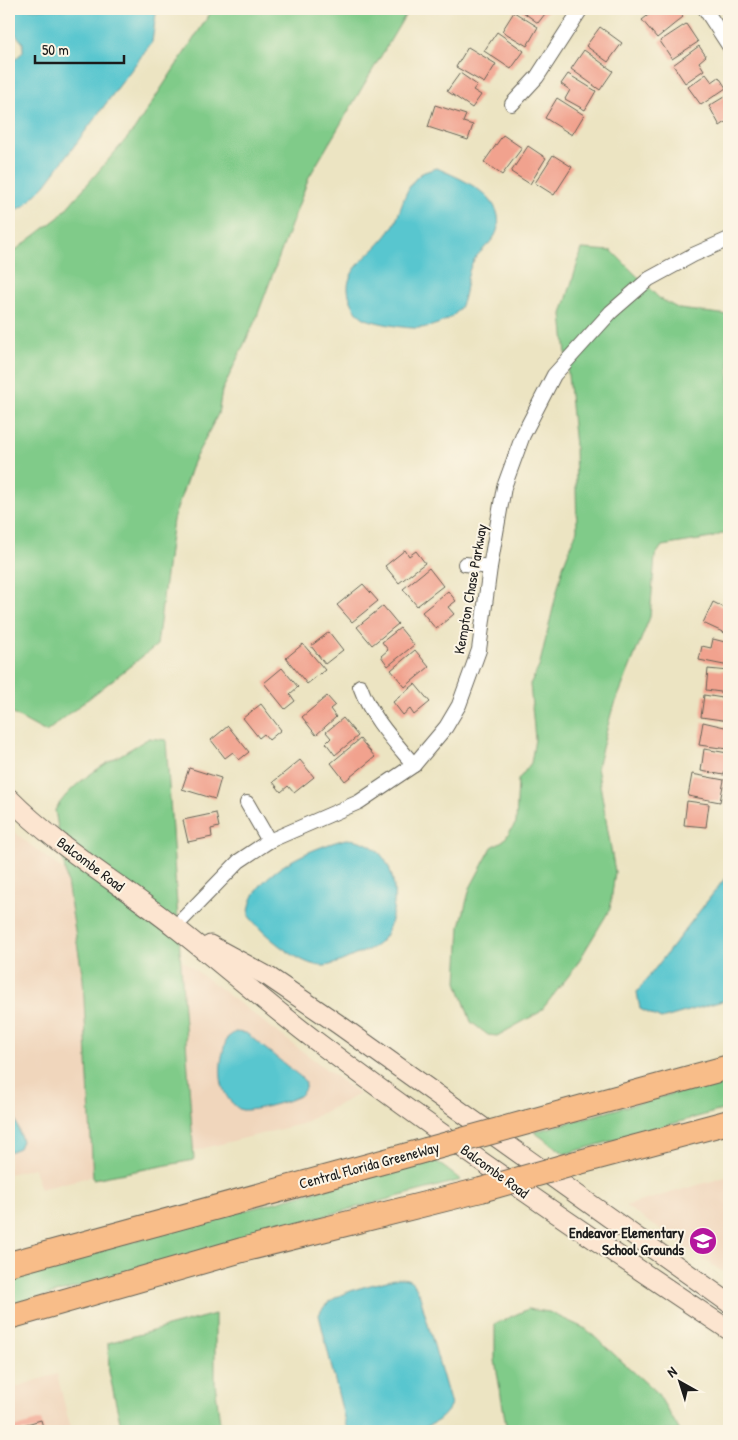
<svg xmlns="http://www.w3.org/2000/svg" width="738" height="1440" viewBox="0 0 738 1440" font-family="'Patrick Hand',sans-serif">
  <rect width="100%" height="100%" fill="#fcf5e5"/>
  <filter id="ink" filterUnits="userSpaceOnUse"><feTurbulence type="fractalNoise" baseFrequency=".02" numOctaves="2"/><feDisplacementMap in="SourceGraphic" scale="10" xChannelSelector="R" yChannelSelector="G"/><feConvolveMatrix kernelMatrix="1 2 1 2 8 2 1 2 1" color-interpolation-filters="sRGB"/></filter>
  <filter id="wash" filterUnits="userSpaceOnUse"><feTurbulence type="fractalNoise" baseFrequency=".0096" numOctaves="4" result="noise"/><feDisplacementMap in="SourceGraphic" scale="20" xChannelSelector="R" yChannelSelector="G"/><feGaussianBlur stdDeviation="1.12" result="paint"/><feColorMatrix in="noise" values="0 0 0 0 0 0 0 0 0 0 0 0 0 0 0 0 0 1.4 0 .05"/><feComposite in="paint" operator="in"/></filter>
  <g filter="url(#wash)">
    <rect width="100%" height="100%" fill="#ece4c2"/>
    <g fill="#f0d6bc">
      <path d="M9,828L42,854L359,1094L301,1124L40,1189L34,1168L9,1174Z"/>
      <path d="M729,1176V1276L625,1206Z"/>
      <path d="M57,1374L71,1431H9V1389Z"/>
    </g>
    <g fill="#80cb89" stroke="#4e7452">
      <path d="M213,9H409L309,177L256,319L222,391L218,414L193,462L173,520L157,645L46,732L9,712V253L13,252L59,217L134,130Z"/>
      <path d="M582,249L612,251L659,298L679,309L729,315V531L711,538L662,546L655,556L650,617L611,714L597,767L615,872L610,909L574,969L540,1012L497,1036L488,1035L471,1022L457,982L460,926L470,888L492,847L504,840L516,823L518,780L531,763L535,739L530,684L539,667L563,566L577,530L575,446L562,314Z"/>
      <path d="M149,738L166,740L194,1160L93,1179L83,979L55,810C75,777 117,758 149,738Z"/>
      <path d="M729,1078V1108L565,1154L534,1132Z"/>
      <path d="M433,1159L461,1180L297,1223L270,1228L268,1235L9,1306V1275Z"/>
      <path d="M528,1309L549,1312L586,1329L658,1394L680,1431H507L495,1360V1324Z"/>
      <path d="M215,1314V1383L221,1431H122L109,1372L108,1343Z"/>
    </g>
    <g fill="#59c6cf" stroke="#3a7176">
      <path d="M9,9H161L156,14L152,42L45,185L23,207L9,212V65L23,52V43L9,26Z"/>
      <path d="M437,168C459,178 504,195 498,227C496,240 484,247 476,257C463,273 469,300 456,313C448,321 430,328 419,328C408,329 376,323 366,319C356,315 348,298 348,288C348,271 365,258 375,248C383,240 391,231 396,221C402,206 405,189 417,177C421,172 431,170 437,168Z"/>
      <path d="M346,839C385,840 399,876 393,911C391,920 389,931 383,939C376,948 363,952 353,956C344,960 334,965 324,966C301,967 262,934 249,916C248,874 312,848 346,839Z"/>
      <path d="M729,873V999L661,1019L640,1009L637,992Z"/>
      <path d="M235,1032L246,1033L302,1078L306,1083C306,1088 303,1093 299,1096C288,1102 254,1111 242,1110C237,1109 234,1104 230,1101C216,1083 220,1058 227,1038Z"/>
      <path d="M9,1098L22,1141L19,1148L9,1152Z"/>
      <path d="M398,1278C411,1278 414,1282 419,1293L451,1405C434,1440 382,1431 350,1431L346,1426L319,1315C328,1291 375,1285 398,1278Z"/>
    </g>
    <g id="blocks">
      <g fill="#f1a28e">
        <path d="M519,9H547L548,10L538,23Z"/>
        <path d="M656,9H676L683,17L657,38L642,20Z"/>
        <path d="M514,12L538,27L527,46L502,31Z"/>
        <path d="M686,24L698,42L672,59L660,41Z"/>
        <path d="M600,27L622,43L608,62L586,46Z"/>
        <path d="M497,32L524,51L511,69L484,51Z"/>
        <path d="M699,46L706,56L699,62L704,70L685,83L673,65Z"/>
        <path d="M468,47L496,64L484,83L456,67Z"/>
        <path d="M584,50L613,71L600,90L571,69Z"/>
        <path d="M460,73L477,85L473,90L481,95L472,108L447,91Z"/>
        <path d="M568,74L596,91L585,110L565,99L570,90L561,84Z"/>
        <path d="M706,74L712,82L719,77L726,88L701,105L688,87Z"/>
        <path d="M729,94V120L720,126L709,106Z"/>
        <path d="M557,98L584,115L572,135L545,118Z"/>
        <path d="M435,105L466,115L463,122L473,125L468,140L428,127Z"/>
        <path d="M503,135L522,148L502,175L484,162Z"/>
        <path d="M528,146L546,158L530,184L511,172Z"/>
        <path d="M553,155L572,167L554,195L535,183Z"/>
        <path d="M405,550L409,556L416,551L425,563L399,583L385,566Z"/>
        <path d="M429,568L443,586L417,606L403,589Z"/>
        <path d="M363,584L378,601L352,622L337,605Z"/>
        <path d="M448,591L456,601L448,607L454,614L436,629L422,612Z"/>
        <path d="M713,602L729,610V635L703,623Z"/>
        <path d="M383,606L398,624L372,645L357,627Z"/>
        <path d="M400,628L414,645L388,666L381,656L388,650L382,642Z"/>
        <path d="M329,632L343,650L325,664L311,646Z"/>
        <path d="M713,639L729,643V666L699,660L702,646L711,648Z"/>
        <path d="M303,644L325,670L307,684L286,658Z"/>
        <path d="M415,650L429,667L405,687L391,670Z"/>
        <path d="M282,668L298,687L290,694L295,701L285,709L264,683Z"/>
        <path d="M708,669L729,671L728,693L706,690Z"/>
        <path d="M415,684L430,702L414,715L410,709L403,715L393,702Z"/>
        <path d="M704,695L729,699V721L701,717Z"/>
        <path d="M327,696L335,705L330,709L336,717L316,735L302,717Z"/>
        <path d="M261,704L281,730L269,740L264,734L259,738L243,718Z"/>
        <path d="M343,718L358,736L335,755L326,743L331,738L326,732Z"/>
        <path d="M703,722L729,728L728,749L699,745Z"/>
        <path d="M228,726L249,752L239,760L233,752L225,758L211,740Z"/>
        <path d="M360,739L375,757L345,781L331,763Z"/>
        <path d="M704,749L728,753L724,775L701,771Z"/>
        <path d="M300,760L314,777L294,793L288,786L281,792L273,782Z"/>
        <path d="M189,768L221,778L215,799L182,789Z"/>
        <path d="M692,774L724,780L720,802L688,796Z"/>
        <path d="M687,801L709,804L706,827L684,825Z"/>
        <path d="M216,813L219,827L211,829L212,837L188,842L183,820Z"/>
        <path d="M41,1420L44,1431H9V1429Z"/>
      </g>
    </g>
  </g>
  <g filter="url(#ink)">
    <use href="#blocks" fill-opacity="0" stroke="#656256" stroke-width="1"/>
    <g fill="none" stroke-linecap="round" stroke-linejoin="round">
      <defs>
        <g id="street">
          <path d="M705,9L729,46"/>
          <path d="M512,104L537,77L581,9"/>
          <path d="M465,564L490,567"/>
          <path d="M360,686C371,717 393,740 414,765"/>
          <path d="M247,803L269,841"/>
          <path d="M175,927L239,861L269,841L359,802L414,765L446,727L459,705L479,650L490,567L504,487L523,435L554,375L611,312L649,279L693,255L729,239"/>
        </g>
        <g id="secondary">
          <path d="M9,798C58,848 121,884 176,928C222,964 266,1003 312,1038C448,1141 588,1236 729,1330"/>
          <path d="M210,945L269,977L338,1024L729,1303"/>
        </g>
        <g id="highway">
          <path d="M528,1122L729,1067"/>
          <path d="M576,1163L729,1122"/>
          <path d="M9,1264L426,1150"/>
          <path d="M9,1317L242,1250L481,1190"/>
        </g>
      </defs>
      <use href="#street" stroke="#656256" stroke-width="16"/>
      <use href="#secondary" stroke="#656256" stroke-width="21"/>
      <use href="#highway" stroke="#656256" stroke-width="26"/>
      <use href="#street" stroke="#fff" stroke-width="14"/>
      <use href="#secondary" stroke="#fce5d0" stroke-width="19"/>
      <use href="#highway" stroke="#f8bd89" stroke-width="24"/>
      <defs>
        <g id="highway-bridge">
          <path d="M426,1150L528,1122"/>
          <path d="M481,1190L576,1163"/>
        </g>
      </defs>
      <use href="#highway-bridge" stroke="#656256" stroke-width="26" stroke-linecap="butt"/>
      <use href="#highway-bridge" stroke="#f8bd89" stroke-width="24"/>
    </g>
  </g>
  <defs>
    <symbol id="school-disc" viewBox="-11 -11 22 22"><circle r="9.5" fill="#b5179e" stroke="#fcf5e5"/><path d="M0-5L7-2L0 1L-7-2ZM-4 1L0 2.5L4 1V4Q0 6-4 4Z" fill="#fff"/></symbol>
  </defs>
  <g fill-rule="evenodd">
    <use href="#school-disc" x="687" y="1225" width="32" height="32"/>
  </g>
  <g text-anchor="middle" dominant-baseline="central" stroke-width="4" stroke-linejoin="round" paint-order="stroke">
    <g font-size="15" fill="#1c1c1c" stroke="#fcf5e5">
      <text transform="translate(470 589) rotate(-80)">Kempton Chase Parkway</text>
      <text transform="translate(91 864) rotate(37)">Balcombe Road</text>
      <text transform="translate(369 1165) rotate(-15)">Central Florida GreeneWay</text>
      <text transform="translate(495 1171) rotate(36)">Balcombe Road</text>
    </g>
    <g font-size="15" font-weight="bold" fill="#1c1c1c" stroke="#fcf5e5" text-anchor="end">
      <text x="684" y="1232">Endeavor Elementary<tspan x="684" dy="17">School Grounds</tspan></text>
    </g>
  </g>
  <rect width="738" height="1440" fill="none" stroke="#fcf5e5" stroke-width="30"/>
  <g transform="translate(680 1382) rotate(321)" stroke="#fcf5e5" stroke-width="4" paint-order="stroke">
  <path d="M0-4L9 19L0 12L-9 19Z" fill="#1c1c1c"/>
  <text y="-8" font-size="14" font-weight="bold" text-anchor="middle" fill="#1c1c1c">N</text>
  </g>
  <path d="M35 55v8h89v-8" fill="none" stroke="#1c1c1c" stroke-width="2.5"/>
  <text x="42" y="55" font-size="15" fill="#1c1c1c" stroke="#fcf5e5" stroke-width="4" paint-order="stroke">50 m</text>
</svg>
